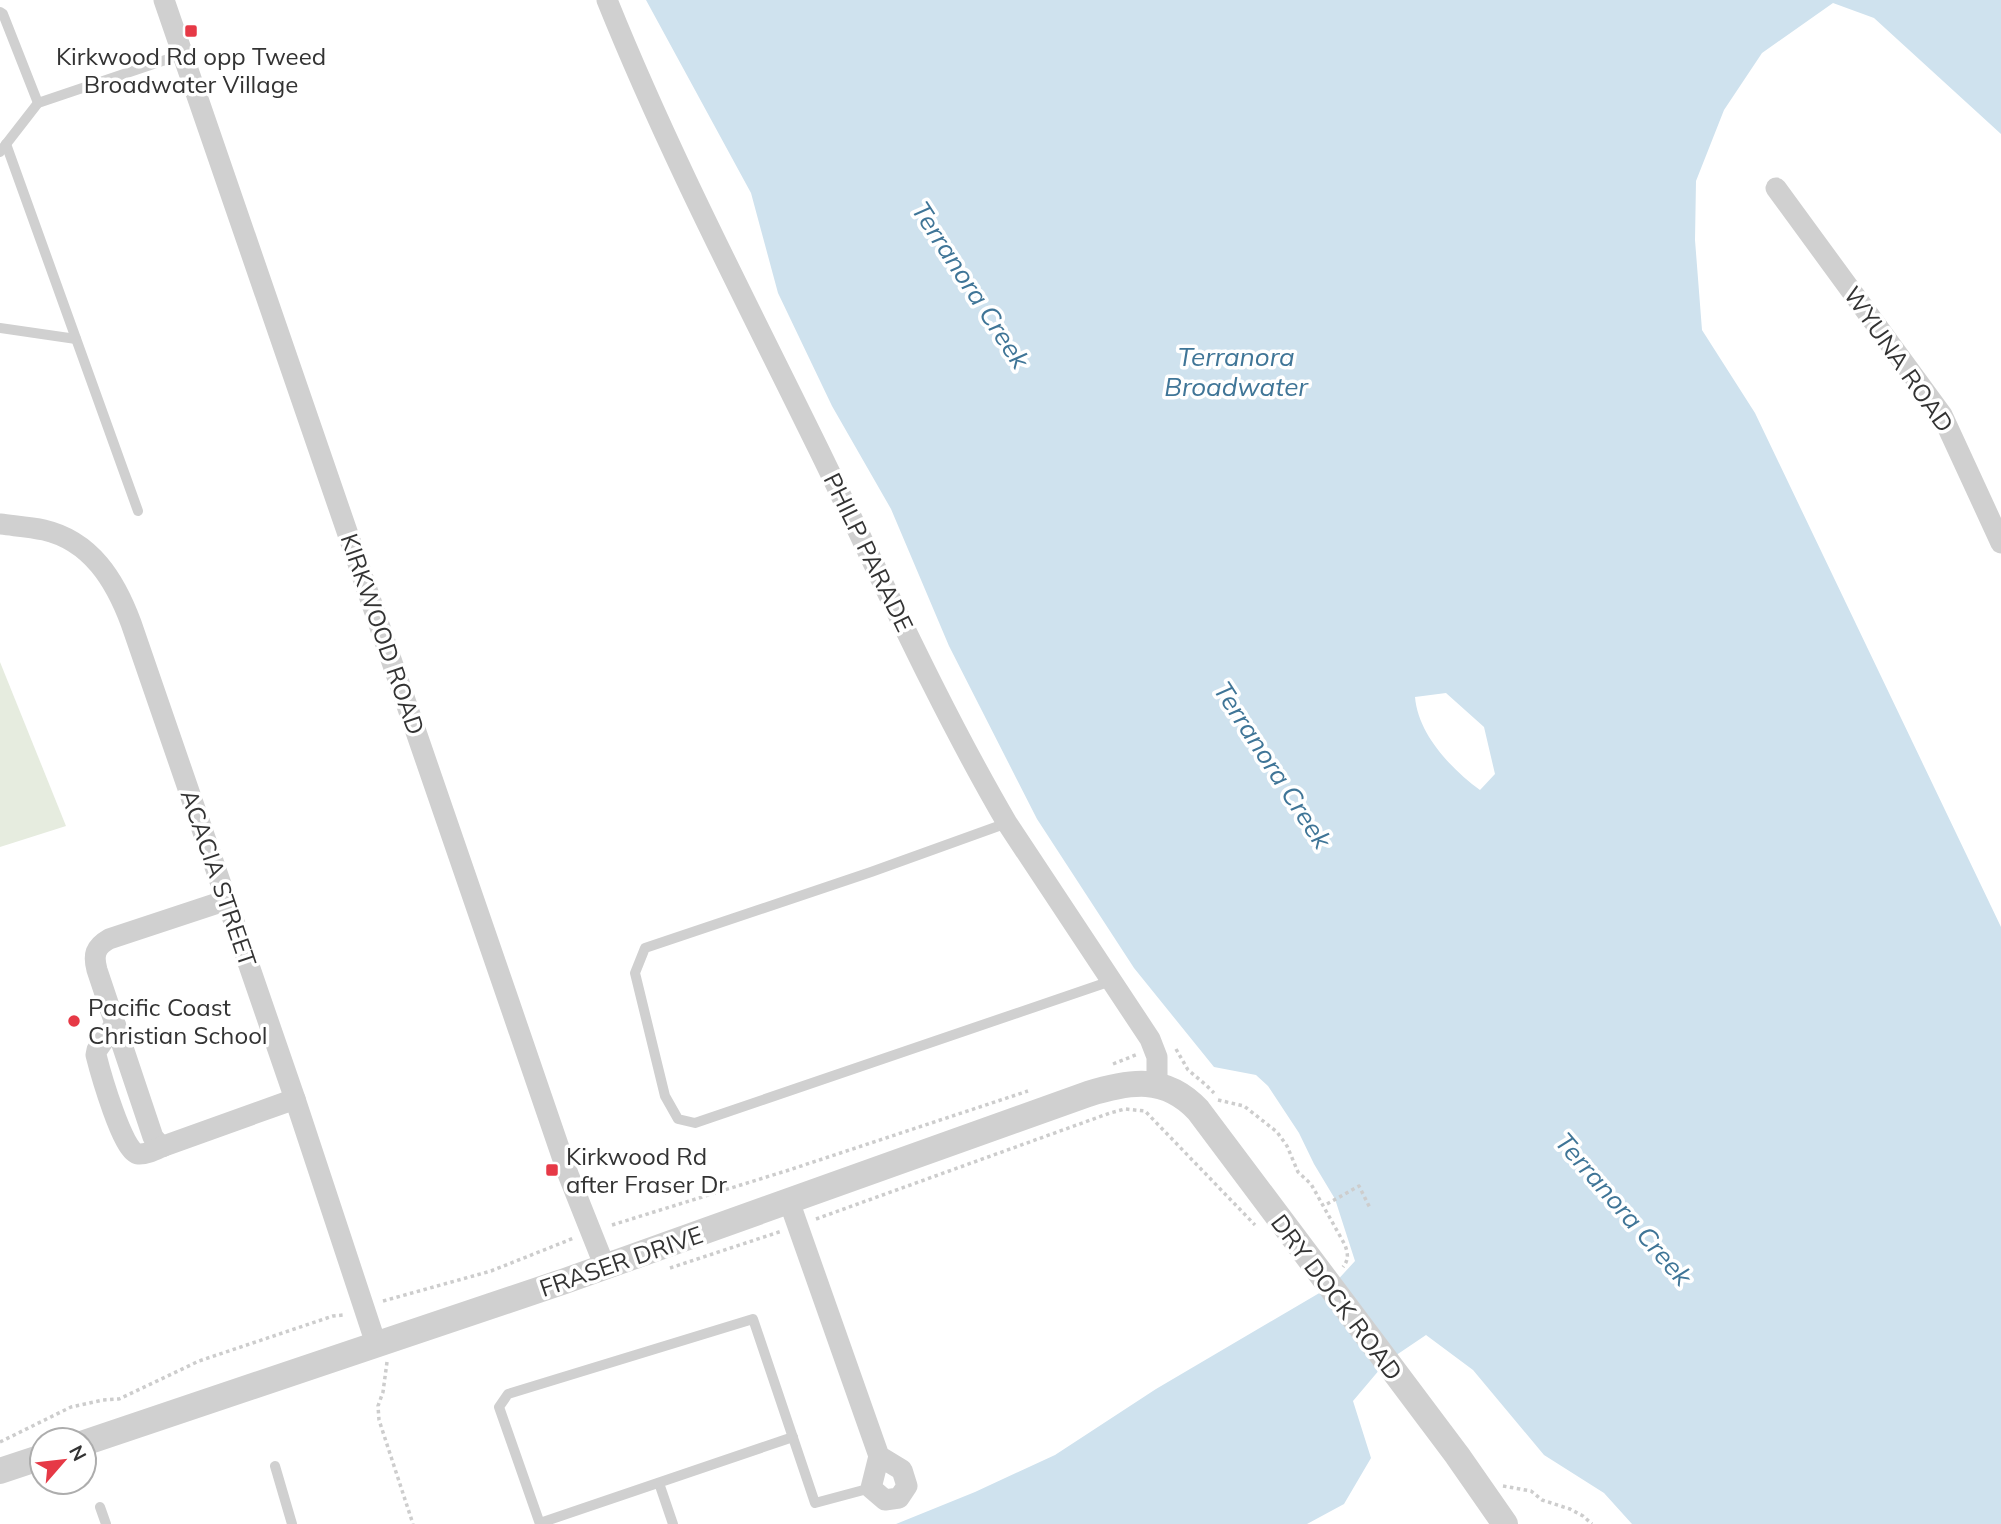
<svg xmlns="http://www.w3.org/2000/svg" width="2001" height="1524" viewBox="0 0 2001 1524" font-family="Mulish,sans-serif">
  <rect width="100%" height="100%" fill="#fff"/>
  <path fill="#e6ecdf" d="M0,662L66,826L0,847Z"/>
  <path fill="#cfe2ee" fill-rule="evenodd" d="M646,0H2001V134L1874,18L1833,3L1762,53L1724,110L1696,181L1695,240L1702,330L1755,413L2001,927V1524H1632L1604,1493L1544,1455L1473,1370L1426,1335L1386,1362L1353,1401L1371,1458L1344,1504L1307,1524H896L975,1492L1055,1455L1156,1389L1333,1285L1355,1261L1335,1199L1314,1164L1299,1133L1268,1086L1256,1075L1214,1067L1134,968L1037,819L949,646L891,509L832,406L778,293L751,193ZM1446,693L1484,727L1495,774L1480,790C1451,769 1418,734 1415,697Z"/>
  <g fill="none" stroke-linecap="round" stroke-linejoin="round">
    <g stroke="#cdcdcd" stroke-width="3.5" stroke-dasharray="3.5 3.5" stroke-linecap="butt">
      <path d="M1176,1049L1188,1070L1206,1085L1214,1093"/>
      <path d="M1113,1064L1138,1054"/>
      <path d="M1218,1100L1244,1106L1277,1132L1287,1146L1298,1172L1311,1184L1345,1245C1348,1254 1349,1259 1343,1267"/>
      <path d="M1327,1204L1359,1186L1370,1208"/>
      <path d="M816,1219L1110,1113L1125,1109L1145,1111L1255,1225"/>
      <path d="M612,1225L789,1170L1028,1091"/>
      <path d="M670,1268L782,1231"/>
      <path d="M383,1301L491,1271L574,1238"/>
      <path d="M387,1362L383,1392L378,1406L379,1420L413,1524"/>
      <path d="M0,1442L71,1407L103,1400L119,1399L199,1361L333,1316L343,1315"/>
      <path d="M1503,1486L1531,1491L1542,1500L1570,1509L1583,1516L1592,1524"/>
    </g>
    <g stroke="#d0d0d0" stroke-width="10">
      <path d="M0,12L3,14L38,103L183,54"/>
      <path d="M6,144L138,511"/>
      <path d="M0,152L38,103"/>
      <path d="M0,328L76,339"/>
      <path d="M1007,823L871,872L645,948L635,973L665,1096L678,1119L695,1123L1111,981"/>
      <path d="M275,1466L292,1524"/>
      <path d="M659,1483L673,1524"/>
      <path d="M100,1507L106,1524"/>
      <path d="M540,1523L793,1437"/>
      <path d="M540,1524L499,1407L508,1394L753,1319L815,1503L871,1488"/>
    </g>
    <g stroke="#d0d0d0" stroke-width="21">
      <path d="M164,0L508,999L568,1174L605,1267"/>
      <path d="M607,0C669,154 746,301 819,450C880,575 937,703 1007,823L1150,1039L1157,1057V1085"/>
      <path d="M1776,188L1942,415L2001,543"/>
      <path d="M0,524C15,526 30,527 44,530C91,541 115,580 131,623L295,1099L376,1344"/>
      <path d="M227,900L109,939C95,947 93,955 97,970L153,1137L159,1144L164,1146L295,1099"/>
      <path d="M115,1024L97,1050L96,1055C100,1071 123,1153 138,1154C146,1155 157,1149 164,1146"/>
      <path d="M789,1201L879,1456L902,1470L907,1486L899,1498L885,1500L871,1488L879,1456"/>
    </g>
    <g stroke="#d0d0d0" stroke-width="26">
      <path d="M84,1443L565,1281L1088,1094C1130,1081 1165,1075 1198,1110L1457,1455L1505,1524"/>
      <path d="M0,1471L42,1457"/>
    </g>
  </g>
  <g fill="#e63946" stroke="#fff" stroke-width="2.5">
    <rect x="184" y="24" width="14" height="14" rx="3.5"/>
    <circle cx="74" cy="1021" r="7"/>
    <rect x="545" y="1163" width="14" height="14" rx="3.5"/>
  </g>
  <g text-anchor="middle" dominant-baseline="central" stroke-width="7" stroke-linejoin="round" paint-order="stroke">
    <g font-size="24" fill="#333" stroke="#fff" text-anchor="start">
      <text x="191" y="56" text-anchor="middle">Kirkwood Rd opp Tweed<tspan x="191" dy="28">Broadwater Village</tspan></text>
      <text x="88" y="1007">Pacific Coast<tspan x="88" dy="28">Christian School</tspan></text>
      <text x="566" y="1156">Kirkwood Rd<tspan x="566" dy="28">after Fraser Dr</tspan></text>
    </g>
    <g font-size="24" fill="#333" stroke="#fff">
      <text transform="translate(1899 359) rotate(55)">WYUNA ROAD</text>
      <text transform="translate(869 552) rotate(64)">PHILP PARADE</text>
      <text transform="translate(383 634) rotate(71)">KIRKWOOD ROAD</text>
      <text transform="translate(219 878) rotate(71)">ACACIA STREET</text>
      <text transform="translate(621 1261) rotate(-19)">FRASER DRIVE</text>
      <text transform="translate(1337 1297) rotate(53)">DRY DOCK ROAD</text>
    </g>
    <g font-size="26" font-style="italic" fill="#3f7597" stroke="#fff">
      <text transform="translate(971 285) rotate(57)">Terranora Creek</text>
      <text x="1236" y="356">Terranora<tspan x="1236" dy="30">Broadwater</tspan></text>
      <text transform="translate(1273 765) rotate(57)">Terranora Creek</text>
      <text transform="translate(1624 1209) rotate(49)">Terranora Creek</text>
    </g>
  </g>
  <g transform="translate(63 1461) rotate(62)"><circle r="33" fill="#ffffff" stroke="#adadad" stroke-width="2"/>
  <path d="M0-5L12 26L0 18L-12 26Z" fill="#e63946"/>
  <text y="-10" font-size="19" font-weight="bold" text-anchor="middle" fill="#333333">N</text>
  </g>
</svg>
